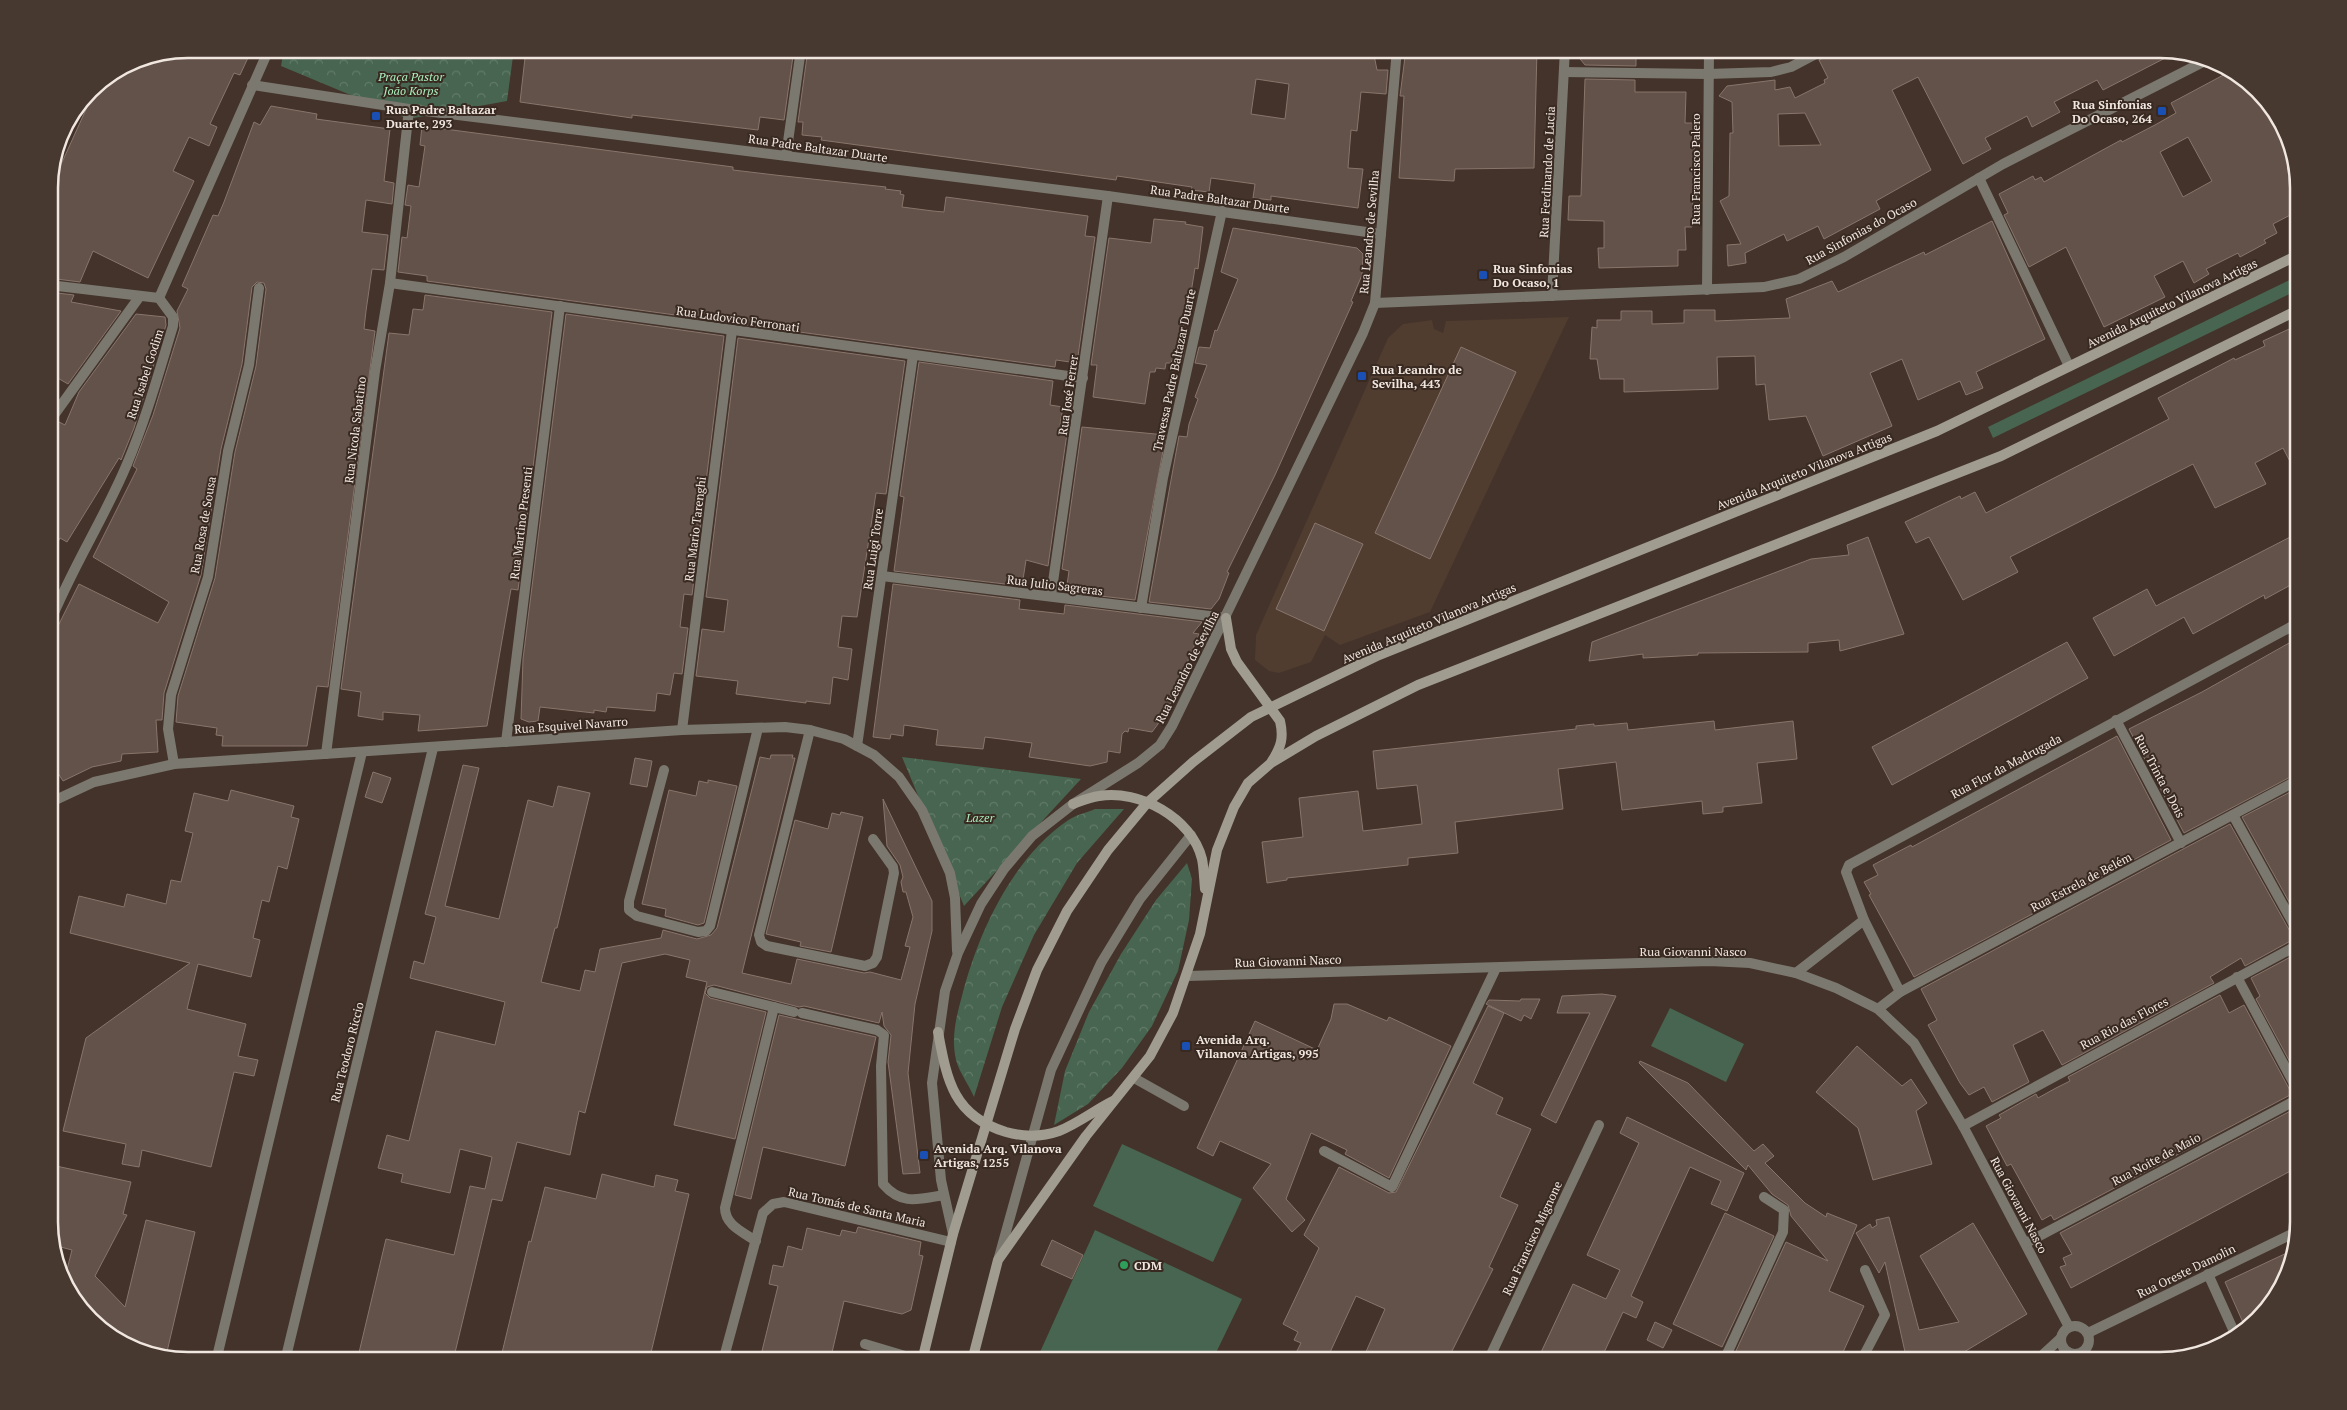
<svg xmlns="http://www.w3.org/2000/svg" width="2347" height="1410" viewBox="0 0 2347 1410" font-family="'PT Serif',serif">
  <defs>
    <pattern id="forest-crowns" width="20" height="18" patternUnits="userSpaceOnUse" patternTransform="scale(1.25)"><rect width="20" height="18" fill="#476550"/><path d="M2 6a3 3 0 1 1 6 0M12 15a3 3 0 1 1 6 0" fill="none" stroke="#627b69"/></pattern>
  </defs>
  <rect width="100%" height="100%" fill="#43332a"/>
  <path fill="#513c30" d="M1569,317L1430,612L1340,645L1325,635L1311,662L1279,673L1269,671L1255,660L1256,635L1388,338L1403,324L1432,320L1434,329L1443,333L1446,321Z"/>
  <g fill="#476550">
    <path d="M2298,276V290L1993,438L1988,427Z"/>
    <path d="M1670,1008L1744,1044L1726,1082L1651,1046Z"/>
    <path d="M1122,1144L1242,1199L1213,1262L1093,1206Z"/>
    <path d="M1095,1230L1242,1299L1212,1361H1036Z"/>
  </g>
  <g fill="url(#forest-crowns)">
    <path d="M284,49H514L507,101L408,119L281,66Z"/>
    <path d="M902,757L1081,779L964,906Z"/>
    <path d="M1095,809H1124L1077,863L1034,935L1002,1007L974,1097C969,1085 959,1072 956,1060C951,1038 956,1017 962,996C978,933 1012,859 1067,821C1075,815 1086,813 1095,809Z"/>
    <path d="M1187,863L1192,879L1189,920L1178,971L1152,1026L1122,1068L1088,1104L1054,1125L1065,1071L1089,1012L1121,954L1156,900Z"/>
  </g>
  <g fill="#635249" stroke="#88756c" fill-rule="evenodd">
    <path d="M187,49H252L240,75L234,73L210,124L217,127L209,146L189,137L173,171L194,181L148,278L93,251L80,282L49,278V191L98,83L134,59Z"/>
    <path d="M526,49H794L784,120L760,117L758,130L632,115V118L520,102Z"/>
    <path d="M808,49H1227L1301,58L1302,49H1368L1374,55L1377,70H1388L1386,94L1361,92L1357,131L1351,130L1348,168L1363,169L1358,208L1271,196V200L1253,198L1255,184L1211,178L1209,192L1191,190L1192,187L1151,181L1117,176L1116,180L821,140L822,137L802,135L803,122H798ZM1256,79L1289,84L1285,119L1251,114Z"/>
    <path d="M1406,49H1537L1534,168L1455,169L1454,181L1399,178L1404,96H1400Z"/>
    <path d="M1572,49H1636V66L1585,65Z"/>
    <path d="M1832,49H2160L2175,53L2103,90L2097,80L2054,102L2060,112L2032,127L2027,116L1985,138L1991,149L1963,164L1918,77L1892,90L1931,170L1876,201L1880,209L1824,239L1818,226L1787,241L1784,234L1745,253L1746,263L1728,266L1727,245L1741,244L1720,201L1729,196L1730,133H1733L1732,102L1719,96L1727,86L1775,80V90L1790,87L1795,98L1825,83L1824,80L1828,78L1819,60L1829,55ZM1805,113L1821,145L1779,146L1778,114Z"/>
    <path d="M2229,72H2234L2280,118L2298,178V211L2273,224L2277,233L2264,240L2266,243L2240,257L2238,253L2206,269L2209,274L2194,283L2183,261L2154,276L2165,297L2104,327L2066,247L2029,267L2004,215L2008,213L1999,194L2033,176L2035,180L2041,177L2044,182L2121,140L2122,142L2155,125L2176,113L2171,103ZM2188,137L2212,181L2183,197L2160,152Z"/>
    <path d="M1585,79L1635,80V92H1686L1685,123H1695L1692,227H1685L1686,250H1678V266L1599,268L1598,248H1604V221L1568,220L1569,196H1581Z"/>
    <path d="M271,106L317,114L316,119L390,129L384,181L394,183L392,204L366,200L362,232L388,235L384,270L372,269L366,311L364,329L375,331L328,687L317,686L307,746H222L223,736L216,735L217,728L176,722L178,696L215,578L235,452L256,366L266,289L264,283L257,282L252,287L242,364L221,449L201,575L164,693L162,720H156L158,752L122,754L121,761L92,767L63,781L49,759V664L55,643L50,642L79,584L158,623L169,602L93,557L137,469L133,466L153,415L180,328L177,311L188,289L182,286L213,215L218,216L224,202L254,122L260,125Z"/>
    <path d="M422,126L733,167V170L775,175L886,187L885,189L901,191L900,194L904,195L902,207L933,211L944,212L946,197L1088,216L1085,236L1095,237L1077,363L1056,360L1055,367L427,281V276L398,272L402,237L407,238L411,206L405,205L408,185L419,187L425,146L420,145Z"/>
    <path d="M1154,219L1186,222L1185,224L1203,227L1198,269L1195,268L1190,299L1179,344L1185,345L1182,361L1172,360L1171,363H1166L1165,369L1156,368L1155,372H1150L1145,404L1093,397L1097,365H1091L1109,238L1151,243Z"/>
    <path d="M1992,221L2045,339L1976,372L1983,388L1966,395L1960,381L1918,400L1902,359L1870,373L1892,426L1823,456L1806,416L1769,420L1765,384L1756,385L1755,356L1717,357L1718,389L1624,392V379H1600L1597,359H1590L1592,327L1597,328V320H1621V311H1652V324L1684,323V310H1715V321L1790,318L1786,299L1832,281L1838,292L1924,252L1925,255Z"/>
    <path d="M1233,228L1357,248L1363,254L1362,275L1351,301L1353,302L1275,475L1227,572L1229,573L1219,599L1211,609L1149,602L1179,436L1187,437L1189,424L1198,399L1195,397L1207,365L1195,363L1199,347L1210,348L1215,330L1217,331L1238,279L1221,272Z"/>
    <path d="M49,292L74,295L71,302L121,311L68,384L49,373Z"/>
    <path d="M425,295L552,312L518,590L511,589L487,726L418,731L420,715L383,712V720L358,716L361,692L341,689L389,333L409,335L413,309L423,310Z"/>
    <path d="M136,314L165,317L166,325L134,428L121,460L119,458L67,542L60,538L49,559V445L59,422L65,425L79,392Z"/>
    <path d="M566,314L724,336L692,595L684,594L680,627L688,628L682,674L674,673L670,695L657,693L655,711L607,707L606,712L594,710V713L540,707L538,721L529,722L521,719L523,659Z"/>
    <path d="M2298,325V477L2283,448L2255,463L2266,484L2215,508L2193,464L2010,557L2018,572L1963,600L1929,537L1916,543L1905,522L1960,496L1961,499L1975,492L1986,513L2169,419L2158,398L2234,358L2235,360L2265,346L2263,341Z"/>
    <path d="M738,338L905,361L886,494L876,493L857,617L842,616L838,647L852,649L848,680L833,677L830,704L806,701V703L736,694L738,681L696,676L702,629L724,632L728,600L706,597Z"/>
    <path d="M1461,347L1516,372L1430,559L1375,533Z"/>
    <path d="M919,362L1053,381L1050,405L1063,407L1060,425L1068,426L1048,566L1026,560L1022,586L894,571L904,497L900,496Z"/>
    <path d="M1082,427L1166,435L1135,600L1066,592L1069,571L1062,569Z"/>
    <path d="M1315,523L1363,544L1324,631L1276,609Z"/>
    <path d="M2298,533V581L2265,599L2264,595L2193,634L2184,617L2114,656L2093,618L2147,589L2156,606Z"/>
    <path d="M1868,537L1904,634L1840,651L1839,640L1808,643V652L1698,653V655L1643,658V654L1589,661L1592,642L1811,559L1849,555L1847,545Z"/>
    <path d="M893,584L1020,600L1019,609L1064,614L1065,605L1202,622L1193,633L1199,634L1170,704H1166L1158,724L1152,732L1129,728L1128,732L1125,731L1122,734L1120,753L1108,751L1107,762L1090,766L1029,757L1032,743L985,737L983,749L936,745L938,730L904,725L903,736L891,734L890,739L873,737Z"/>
    <path d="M2298,638V773L2184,833L2129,729L2202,692Z"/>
    <path d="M2067,642L2088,678L1892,785L1872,747Z"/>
    <path d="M1714,721L1715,730L1793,721L1797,759L1757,763L1762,803L1723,807V812L1703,814L1702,801L1622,810L1616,762L1558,769L1563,809L1455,822L1458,853L1408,858V865L1287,878V880L1267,883L1262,842L1303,837L1299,798L1358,791L1363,831L1422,824L1417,785L1377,789L1373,751L1576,729V726L1594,724V726L1627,723L1628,730Z"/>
    <path d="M2117,736L2171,840L1914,977L1869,895L1871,894L1864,882L1878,875L1873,865L1911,845L1912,847Z"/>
    <path d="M771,755H793L792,758H795L742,973L791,984L797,959L864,973L870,972L901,980L910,947L905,946L913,917L906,892H903L901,882L903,877L900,865L887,846L883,799L932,901V931L915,1004L908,1073L920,1173L903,1174L888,1062L891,1035L884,1026L882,1012L879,1023L804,1006L799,1007L714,985L707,987L705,993L710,998L766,1012L735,1139L674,1125L707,982L686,977L690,960L665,954L622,963L585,1113L579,1111L570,1155L517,1142L502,1201L492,1199L453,1361H357L386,1239L454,1255L470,1186L485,1189L492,1157L460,1149L450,1193L401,1182L403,1174L378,1168L387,1135L409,1141L436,1031L495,1045L505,1002L410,978L414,961L424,964L436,917L425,914L463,765L479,768L445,906L499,919L528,800L553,807L558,786L590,793L557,928H555L541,982L580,991L585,970L595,972L600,949L661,938L663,930L697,939L711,935L717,928L760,757L770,759Z"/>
    <path d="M635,758L652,761L647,787L630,784Z"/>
    <path d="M373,772L391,778L382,803L365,797Z"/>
    <path d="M708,780L737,786L704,923L698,925L665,916L666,909L642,904L669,790L696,796L699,781L708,783Z"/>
    <path d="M2298,788V918L2242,817Z"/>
    <path d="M231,790L294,806L291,817L299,819L287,869L278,866L269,902L262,900L253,938L260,940L251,977L198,964L187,1009L246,1024L238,1056L258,1060L254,1076L234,1072L211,1167L142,1150L139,1167L122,1164L126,1144L63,1131L86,1038L190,963L70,933L79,896L124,907L127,894L166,904L171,880L181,882L193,833L185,831L194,793L228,801Z"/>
    <path d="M841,812L863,817L831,952L800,946L801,942L766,934L795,820L828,829L832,813L840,815Z"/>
    <path d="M2230,824L2292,935L2296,938L2245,966L2241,958L2210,977L2214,983L2062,1065L2043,1030L2013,1045L2029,1082L1992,1102L1984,1087L1969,1095L1960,1083L1928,1025L1937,1020L1921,989Z"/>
    <path d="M2298,953V1077L2256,999L2260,996L2251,978Z"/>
    <path d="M1602,994L1616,996L1556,1123L1541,1115L1590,1013H1557L1562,996Z"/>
    <path d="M2220,995L2229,1013L2244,1005L2292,1094L2054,1220L2051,1215L2042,1220L2011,1164L2007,1166L1986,1126L2001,1118L1999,1115L2036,1094L2038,1098L2056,1088L2070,1081L2068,1077Z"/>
    <path d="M1521,999H1540L1531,1019L1524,1015L1521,1021L1486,1004L1489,1000L1520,1001Z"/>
    <path d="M1334,1004H1347L1387,1021L1389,1017L1451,1046L1389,1178L1345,1154L1347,1150L1311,1133L1286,1199L1305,1220L1292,1232L1253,1188L1271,1164L1220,1141L1213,1156L1197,1148L1255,1021L1317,1050L1331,1019Z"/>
    <path d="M1488,1006L1504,1013L1473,1083L1503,1098L1496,1114L1531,1129L1500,1197L1518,1205L1489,1267L1493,1269L1447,1361H1380L1365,1354L1385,1309L1356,1296L1326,1361H1292L1301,1343L1294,1340L1298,1332L1283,1324L1319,1248L1304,1235L1339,1167L1389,1193L1396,1192Z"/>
    <path d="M779,1015L876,1037L845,1166L763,1147L751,1199L735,1195Z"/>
    <path d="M1857,1046L1902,1086L1911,1079L1927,1103L1916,1111L1932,1164L1873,1180L1858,1128L1816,1092Z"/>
    <path d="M1640,1061L1688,1083L1754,1151L1763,1144L1774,1156L1765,1163L1805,1203L1826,1217L1827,1213L1857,1225L1829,1291L1864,1306L1839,1361H1735L1738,1354L1735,1353L1786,1242L1828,1261L1791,1216L1788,1205L1772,1194L1748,1165L1746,1170L1639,1063Z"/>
    <path d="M2298,1107V1167L2071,1288L2060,1267L2066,1265L2063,1258L2072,1254L2060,1233Z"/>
    <path d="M1627,1117L1744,1173L1727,1211L1711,1204L1721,1181L1690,1167L1631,1296L1643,1302L1636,1318L1623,1312L1600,1361H1537L1573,1284L1606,1299L1620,1270L1587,1255L1639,1143L1620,1133Z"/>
    <path d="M56,1166L131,1182L123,1214L127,1215L95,1276L125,1307L146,1220L195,1232L166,1356L118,1343L67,1292L64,1281L72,1250L53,1245L49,1232V1193Z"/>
    <path d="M602,1174L654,1187L656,1175L678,1180L675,1191L689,1194L649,1361H500L529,1241L531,1242L545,1187L596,1199Z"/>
    <path d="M1725,1213L1774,1236L1722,1347L1673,1324Z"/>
    <path d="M1889,1217L1919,1330L1959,1322L1920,1256L1973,1223L2027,1314L1949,1361H1907L1885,1262L1879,1273L1856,1233L1870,1224L1872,1228L1877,1225L1876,1220Z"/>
    <path d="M858,1227L921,1242L919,1255L923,1256L911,1310L902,1314L844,1301L830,1361H804L762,1351L778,1286L769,1284L773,1265L783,1267L788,1246L802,1250L807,1228L840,1236L842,1230L856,1233Z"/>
    <path d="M1052,1240L1083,1255L1072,1279L1041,1265Z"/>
    <path d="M2291,1251L2280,1292L2245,1327L2225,1282Z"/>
    <path d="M1655,1322L1672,1330L1663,1348L1647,1340Z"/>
  </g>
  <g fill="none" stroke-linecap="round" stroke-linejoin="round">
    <g stroke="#7b7870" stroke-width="10">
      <path d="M810,730L759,935L761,942L767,946L865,966L873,963L877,957L894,873L893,867L873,839"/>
      <path d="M174,764L168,729L171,695L208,577L228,451L249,365L259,288"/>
      <path d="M664,770L629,901V910L637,916L698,932L706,931L710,926L758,728"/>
      <path d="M712,992L794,1012"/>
      <path d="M802,1013L877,1030L884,1035L881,1066L883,1184C902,1206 919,1199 944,1195"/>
      <path d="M1134,1078L1184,1106"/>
      <path d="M1324,1151L1392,1187L1496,968"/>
      <path d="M756,1241C743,1232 725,1225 725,1208L774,1007"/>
      <path d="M999,1257L1051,1070L1101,963L1140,899L1191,835"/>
      <path d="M865,1344L922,1361"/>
      <path d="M723,1361L763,1213L773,1204L784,1202L951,1242"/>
      <path d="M1727,1361L1726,1356L1783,1232L1784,1210L1764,1197"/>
      <path d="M1861,1361L1885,1315L1865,1270"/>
    </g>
    <g stroke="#7b7870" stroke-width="10">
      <path d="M1564,72L1708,74L1771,72L1791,67L1825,49"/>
      <path d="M252,85L409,109L1108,196L1381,234"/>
      <path d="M58,141L64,126"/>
      <path d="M786,156L801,49"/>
      <path d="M1979,178L2069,366"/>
      <path d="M390,283L1083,378"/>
      <path d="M49,285L159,298"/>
      <path d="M1707,290L1709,49"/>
      <path d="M1552,296L1565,49"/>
      <path d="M159,298L269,49"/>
      <path d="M1375,303L1764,287L1799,279L1844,257L2003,164L2205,61"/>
      <path d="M49,422L140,296"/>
      <path d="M882,576L1226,618"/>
      <path d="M1051,596L1108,196"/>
      <path d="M1141,608L1163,478L1222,211"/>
      <path d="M49,625C71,569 104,519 127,464C146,419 159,372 173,326V317L159,298"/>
      <path d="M2116,720L2181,843"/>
      <path d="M682,730L732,330"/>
      <path d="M506,742L560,306"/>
      <path d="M857,746L913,355"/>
      <path d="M326,754L375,371L390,283L409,109"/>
      <path d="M49,803L94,782L174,764L682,730L785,727L810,730L844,739L874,755L899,777L922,810L950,873L955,898L957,951"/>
      <path d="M2233,815L2298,932"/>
      <path d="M1796,973L1864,920"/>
      <path d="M1188,976L1710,961L1750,963L1796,973L1836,988L1878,1009L1914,1043L1963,1126L2069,1327"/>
      <path d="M2237,977L2298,1091"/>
      <path d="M1900,992L1864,920L1846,872L1849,865L2298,623"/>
      <path d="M1878,1009L1900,992L2298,780"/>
      <path d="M1963,1126L2298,945"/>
      <path d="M953,1234L941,1180L932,1083L945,991L958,953L981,904L1004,869L1032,836L1073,804L1138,763L1160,745L1172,726L1363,333L1375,303L1397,49"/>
      <path d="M2026,1243L2298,1099"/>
      <path d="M2208,1274L2236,1336"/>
      <circle cx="2075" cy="1340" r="14"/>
      <path d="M2088,1333L2296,1232"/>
      <path d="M216,1361L362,752"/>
      <path d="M285,1361L433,748"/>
      <path d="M1261,1361L1263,1357"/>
      <path d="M1488,1361L1599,1125"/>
      <path d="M2036,1361L2061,1338"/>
      <path d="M2049,1361L2068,1352"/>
    </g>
    <g stroke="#a09c8f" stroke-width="10">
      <path d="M1226,618L1231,649L1237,662L1280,721C1284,738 1281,747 1272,761"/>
      <path d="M1073,804C1081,801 1090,797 1099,796C1139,789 1192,818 1202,859C1204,869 1204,879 1205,889"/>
      <path d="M938,1032C947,1080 953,1116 1006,1132C1024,1137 1042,1137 1059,1131C1077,1124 1095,1110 1113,1101"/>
      <path d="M922,1361L953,1234L1015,1029L1037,970L1067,911L1108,850L1147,803L1193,762L1251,717L1379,655L1937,431L2298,255"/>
      <path d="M972,1361L998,1260L1086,1136L1150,1056L1173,1013L1200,934L1217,850L1234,807L1248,783L1271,763L1316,736L1418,685L2001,456L2298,310"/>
    </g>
  </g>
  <g fill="#1a4fb4" stroke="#382921" stroke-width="2">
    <rect x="2157" y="106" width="10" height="10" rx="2.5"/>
    <rect x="371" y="111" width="10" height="10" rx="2.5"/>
    <rect x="1478" y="270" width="10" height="10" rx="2.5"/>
    <rect x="1357" y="371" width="10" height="10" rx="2.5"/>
    <rect x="1181" y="1041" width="10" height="10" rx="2.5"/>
    <rect x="919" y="1150" width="10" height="10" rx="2.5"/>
  </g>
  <circle fill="#2e9e5b" stroke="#382921" stroke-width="2" cx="1124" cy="1265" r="5"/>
  <g text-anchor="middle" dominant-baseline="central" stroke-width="4" stroke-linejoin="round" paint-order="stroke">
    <g font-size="12" font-style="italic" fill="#a9eebd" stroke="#382921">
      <text x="411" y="76">Praça Pastor<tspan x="411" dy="14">João Korps</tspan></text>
      <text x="980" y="817">Lazer</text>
    </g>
    <g font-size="12" font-weight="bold" fill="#f1e7e1" stroke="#382921" text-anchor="start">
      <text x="2152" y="104" text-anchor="end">Rua Sinfonias<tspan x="2152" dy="14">Do Ocaso, 264</tspan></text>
      <text x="386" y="109">Rua Padre Baltazar<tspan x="386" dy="14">Duarte, 293</tspan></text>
      <text x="1493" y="268">Rua Sinfonias<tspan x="1493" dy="14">Do Ocaso, 1</tspan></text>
      <text x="1372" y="369">Rua Leandro de<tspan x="1372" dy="14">Sevilha, 443</tspan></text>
      <text x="1196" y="1039">Avenida Arq.<tspan x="1196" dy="14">Vilanova Artigas, 995</tspan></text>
      <text x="934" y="1148">Avenida Arq. Vilanova<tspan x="934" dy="14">Artigas, 1255</tspan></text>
      <text x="1134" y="1265">CDM</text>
    </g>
    <g font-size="12" fill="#f1e7e1" stroke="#382921">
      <text transform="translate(818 148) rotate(8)">Rua Padre Baltazar Duarte</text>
      <text transform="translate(1695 169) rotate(-90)">Rua Francisco Palero</text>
      <text transform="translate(1547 172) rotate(-87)">Rua Ferdinando de Lucia</text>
      <text transform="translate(1220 199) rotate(8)">Rua Padre Baltazar Duarte</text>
      <text transform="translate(1861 231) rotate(-29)">Rua Sinfonias do Ocaso</text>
      <text transform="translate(1369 232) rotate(-85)">Rua Leandro de Sevilha</text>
      <text transform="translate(2172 303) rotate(-26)">Avenida Arquiteto Vilanova Artigas</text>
      <text transform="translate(738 319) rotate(8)">Rua Ludovico Ferronati</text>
      <text transform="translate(1174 370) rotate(-78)">Travessa Padre Baltazar Duarte</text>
      <text transform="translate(145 374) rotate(-72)">Rua Isabel Godim</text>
      <text transform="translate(1068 395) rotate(-82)">Rua José Ferrer</text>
      <text transform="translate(355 430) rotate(-83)">Rua Nicola Sabatino</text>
      <text transform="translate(1804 471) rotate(-22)">Avenida Arquiteto Vilanova Artigas</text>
      <text transform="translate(521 523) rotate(-83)">Rua Martino Presenti</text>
      <text transform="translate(203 525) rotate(-80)">Rua Rosa de Sousa</text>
      <text transform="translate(695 529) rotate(-83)">Rua Mario Tarenghi</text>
      <text transform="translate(873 549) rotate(-82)">Rua Luigi Torre</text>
      <text transform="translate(1055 585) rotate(7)">Rua Julio Sagreras</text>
      <text transform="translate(1429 623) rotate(-23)">Avenida Arquiteto Vilanova Artigas</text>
      <text transform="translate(1187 667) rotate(-63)">Rua Leandro de Sevilha</text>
      <text transform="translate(571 725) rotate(-4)">Rua Esquivel Navarro</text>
      <text transform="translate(2006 766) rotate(-28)">Rua Flor da Madrugada</text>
      <text transform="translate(2160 776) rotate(62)">Rua Trinta e Dois</text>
      <text transform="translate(2081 882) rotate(-28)">Rua Estrela de Belém</text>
      <text x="1693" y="951">Rua Giovanni Nasco</text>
      <text transform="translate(1288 961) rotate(-2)">Rua Giovanni Nasco</text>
      <text transform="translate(2124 1023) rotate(-28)">Rua Rio das Flores</text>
      <text transform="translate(347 1052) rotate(-76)">Rua Teodoro Riccio</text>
      <text transform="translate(2156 1159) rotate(-28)">Rua Noite de Maio</text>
      <text transform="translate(2019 1205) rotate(62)">Rua Giovanni Nasco</text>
      <text transform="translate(857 1207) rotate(13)">Rua Tomás de Santa Maria</text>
      <text transform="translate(1532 1238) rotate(-65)">Rua Francisco Mignone</text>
      <text transform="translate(2186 1271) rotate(-26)">Rua Oreste Damolin</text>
    </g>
  </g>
  <path d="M0 0H2347V1410H0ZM188 58H2160A130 130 0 0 1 2290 188V1222A130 130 0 0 1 2160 1352H188A130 130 0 0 1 58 1222V188A130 130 0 0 1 188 58Z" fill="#473830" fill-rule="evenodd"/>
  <path fill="none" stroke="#f1e7e1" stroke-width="2.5" d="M188 58H2160A130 130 0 0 1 2290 188V1222A130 130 0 0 1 2160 1352H188A130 130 0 0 1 58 1222V188A130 130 0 0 1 188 58Z"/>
</svg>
